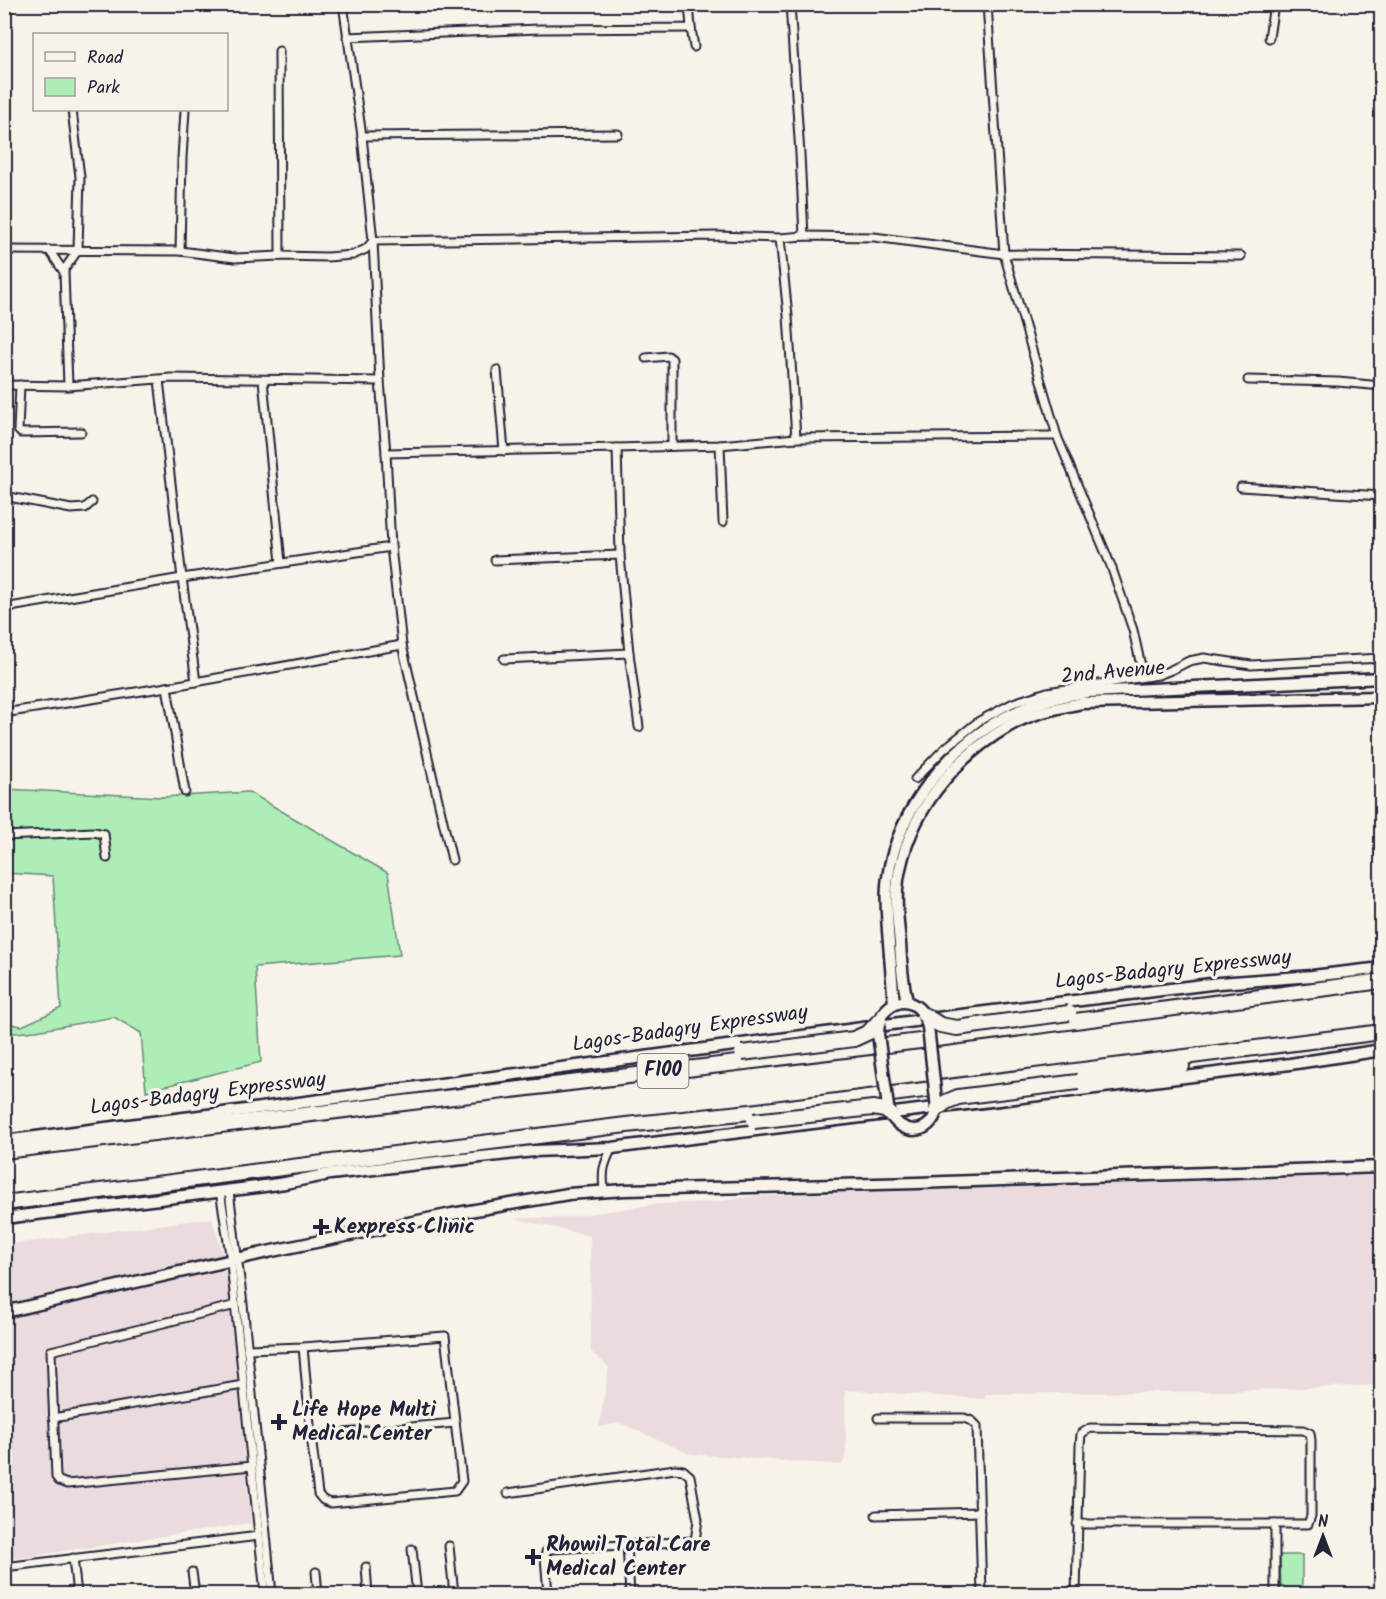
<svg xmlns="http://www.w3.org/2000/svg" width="1386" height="1599" viewBox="0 0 1386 1599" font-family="Kalam,sans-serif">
  <rect width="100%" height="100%" fill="#f7f3e8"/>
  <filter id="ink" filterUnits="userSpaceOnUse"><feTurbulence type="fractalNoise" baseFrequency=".0167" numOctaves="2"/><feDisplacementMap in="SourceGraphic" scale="12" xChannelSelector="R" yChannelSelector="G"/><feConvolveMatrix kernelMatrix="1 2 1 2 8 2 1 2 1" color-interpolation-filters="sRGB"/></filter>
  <g filter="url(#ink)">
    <g fill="#ebdbde">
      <path d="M1381,1175V1385L1232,1391L986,1394L984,1399L845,1390L846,1454L842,1465L690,1454L620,1423L599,1427L609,1367L591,1352L590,1236L513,1218H561L658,1204L713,1202L755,1196Z"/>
      <path d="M212,1218L226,1264L251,1523L5,1560V1245Z"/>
    </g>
    <g fill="#aceeb6" stroke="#678878" stroke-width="1.5">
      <path d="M5,789L162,797L249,792L388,873L400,955L255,967L261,1062L146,1091L141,1033L114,1017L36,1031L5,1034L4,1023L22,1026L61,1008L53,876L5,873Z"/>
      <path d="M1280,1555H1302V1594H1281Z"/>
    </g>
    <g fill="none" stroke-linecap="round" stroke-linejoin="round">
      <defs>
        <g id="street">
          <path d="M343,4L362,136L373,241L380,381"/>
          <path d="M790,4L800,154L804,236"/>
          <path d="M987,4L1004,254L1057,436L1111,566L1133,630L1141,666L1145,676"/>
          <path d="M691,28L694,47"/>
          <path d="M347,37L540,29L691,28L689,4"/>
          <path d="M1269,38L1274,4"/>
          <path d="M279,51L280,256"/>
          <path d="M362,136L618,134"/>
          <path d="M780,238L788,316L796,438"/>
          <path d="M4,250L180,251L235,258L280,256L327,257L353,255L366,249L373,241L718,236L780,238L804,236L874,237L1004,254L1241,256"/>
          <path d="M49,250L64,272L68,386"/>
          <path d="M180,251L182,158L185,110"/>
          <path d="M64,270L78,250L80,177L72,110"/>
          <path d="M646,358L668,356L672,359V446"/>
          <path d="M497,370L504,451"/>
          <path d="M159,380L182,578L196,682"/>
          <path d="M263,380L281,563"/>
          <path d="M1248,380L1338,382L1382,386"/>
          <path d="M4,385L68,386L171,378L380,381L386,453L391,547L402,645L452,860"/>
          <path d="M20,385L18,430L21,433L81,432"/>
          <path d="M720,445L723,522"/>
          <path d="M617,448L720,445L796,438L1057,436"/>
          <path d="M386,453L617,448L620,555L629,653L639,727"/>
          <path d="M1241,487L1382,496"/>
          <path d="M4,496L71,509L85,508L92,502"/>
          <path d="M495,560L620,555"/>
          <path d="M4,608L182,578L391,547"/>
          <path d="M504,659L629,653"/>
          <path d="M167,687L185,792"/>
          <path d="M4,713L167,687L402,645"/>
          <path d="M915,779L944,749L979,721L1013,703L1047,692L1158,675L1171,670L1189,661L1204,658L1251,665L1382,658"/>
          <path d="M4,836L94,832L104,834L107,858"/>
          <path d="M220,1191L230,1254L265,1594"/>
          <path d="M229,1191L243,1304L272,1594"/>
          <path d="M604,1191C602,1171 603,1166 612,1148"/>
          <path d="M236,1305L51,1351L56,1477L59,1481L67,1484L252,1466"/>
          <path d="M247,1349L303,1347L445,1336L462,1481L455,1491L331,1503L323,1500L318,1494L311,1436L303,1347"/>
          <path d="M53,1418L243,1385"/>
          <path d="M878,1418H964L972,1421L977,1426L982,1594"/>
          <path d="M311,1436L455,1423"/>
          <path d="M508,1493L675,1469L683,1470L690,1476L698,1520L695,1541L551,1549L546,1552L545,1557L548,1594"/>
          <path d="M876,1515L980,1512"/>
          <path d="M627,1545L630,1594"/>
          <path d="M449,1546L454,1594"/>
          <path d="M412,1549L417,1594"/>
          <path d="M73,1558L77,1594"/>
          <path d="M4,1567L259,1536"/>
          <path d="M366,1567L368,1594"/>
          <path d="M192,1572L195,1594"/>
          <path d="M316,1572L318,1594"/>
          <path d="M1076,1594L1080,1446L1081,1434L1090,1428L1303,1430L1310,1433L1311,1440V1516L1308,1524H1077"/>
          <path d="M1275,1594V1524"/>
        </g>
        <g id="secondary">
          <path d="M907,1002C903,983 901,963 900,943C898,922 895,901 898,880C908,814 952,759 1009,726C1031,713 1057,708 1082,703L1382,697"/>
          <path d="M894,1004C892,980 890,955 888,931C887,913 885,894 888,877C898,807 954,739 1018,711C1040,701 1064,695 1088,692L1382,678"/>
          <path d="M879,1021C888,999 911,995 924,1015"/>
          <path d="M890,1114C903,1136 930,1136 937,1109"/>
          <path d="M4,1312L272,1251L452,1214L568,1194L625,1190L917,1183L1382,1167"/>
        </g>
        <g id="primary">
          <path d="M4,1141L223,1113L945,1017L1219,983L1312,976L1382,968"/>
          <path d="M4,1218L257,1187L285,1183L330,1174L534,1151L612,1148L1290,1064L1382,1050"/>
        </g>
        <g id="highway">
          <path d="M1078,1082L1182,1066"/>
          <path d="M4,1151L945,1038L1382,981"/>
          <path d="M4,1203L626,1125L750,1112L1382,1032"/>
        </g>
      </defs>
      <use href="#street" stroke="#22223b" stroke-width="11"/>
      <use href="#secondary" stroke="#22223b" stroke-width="15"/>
      <use href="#primary" stroke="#22223b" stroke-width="15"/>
      <use href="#highway" stroke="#22223b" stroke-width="18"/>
      <use href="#street" stroke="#f7f3e8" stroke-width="7"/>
      <use href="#secondary" stroke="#f7f3e8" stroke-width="10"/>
      <use href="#primary" stroke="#f7f3e8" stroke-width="10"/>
      <use href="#highway" stroke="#f7f3e8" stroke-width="14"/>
      <defs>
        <g id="secondary-bridge">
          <path d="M924,1015L928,1027L937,1109"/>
          <path d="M879,1021L878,1034L888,1107L890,1114"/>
        </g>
        <g id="highway-bridge">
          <path d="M924,1015L940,1025L957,1028L1069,1013"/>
          <path d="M742,1053L854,1039L869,1032L879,1021"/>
          <path d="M937,1109L946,1102L958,1097L1078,1082"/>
          <path d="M754,1121L873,1108L885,1110L890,1114"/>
        </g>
      </defs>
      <use href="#secondary-bridge" stroke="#22223b" stroke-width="15" stroke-linecap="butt"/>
      <use href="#highway-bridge" stroke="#22223b" stroke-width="18" stroke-linecap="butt"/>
      <use href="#secondary-bridge" stroke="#f7f3e8" stroke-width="10"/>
      <use href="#highway-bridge" stroke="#f7f3e8" stroke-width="14"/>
    </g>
  </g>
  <g fill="#22223b" stroke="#f7f3e8" stroke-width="2">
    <path d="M318 1218h6v6h6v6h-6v6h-6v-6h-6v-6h6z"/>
    <path d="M276 1413h6v6h6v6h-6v6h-6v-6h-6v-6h6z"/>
    <path d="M530 1548h6v6h6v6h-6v6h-6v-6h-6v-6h6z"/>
  </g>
  <g text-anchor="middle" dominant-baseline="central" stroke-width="6" stroke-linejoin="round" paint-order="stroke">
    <rect fill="#f7f3e8" stroke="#62616f" stroke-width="1.5" x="637.5" y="1054" width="51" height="34" rx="4.5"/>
    <g font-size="20" font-weight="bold" fill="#22223b">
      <text x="663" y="1071">F100</text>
    </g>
    <g font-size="21" fill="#22223b" stroke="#f7f3e8">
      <text transform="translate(1113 673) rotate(-5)">2nd Avenue</text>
      <text transform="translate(1173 970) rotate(-6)">Lagos-Badagry Expressway</text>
      <text transform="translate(690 1029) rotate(-8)">Lagos-Badagry Expressway</text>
      <text transform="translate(208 1094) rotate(-7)">Lagos-Badagry Expressway</text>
    </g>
    <g font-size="21" font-weight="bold" fill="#22223b" stroke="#f7f3e8" text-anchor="start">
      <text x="334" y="1227">Kexpress Clinic</text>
      <text x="292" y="1410">Life Hope Multi<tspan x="292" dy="24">Medical Center</tspan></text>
      <text x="546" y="1545">Rhowil Total Care<tspan x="546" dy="24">Medical Center</tspan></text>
    </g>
  </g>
  <rect width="1386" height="1599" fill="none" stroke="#f7f3e8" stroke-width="24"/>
  <rect x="12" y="12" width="1362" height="1575" fill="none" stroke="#22223b" stroke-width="2" filter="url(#ink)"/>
  <rect x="33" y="33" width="195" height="78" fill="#f7f3e8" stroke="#a29fa3" stroke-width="1.5"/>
  <rect x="45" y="52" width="30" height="9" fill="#f7f3e8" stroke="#a29fa3" stroke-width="1.5"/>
  <text x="87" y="63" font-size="18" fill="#22223b">Road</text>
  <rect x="45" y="78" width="30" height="18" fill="#aceeb6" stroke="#a29fa3" stroke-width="1.5"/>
  <text x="87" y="93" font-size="18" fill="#22223b">Park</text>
  <g transform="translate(1323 1536)" stroke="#f7f3e8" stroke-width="4.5" paint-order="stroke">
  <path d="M0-4.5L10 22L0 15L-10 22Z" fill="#22223b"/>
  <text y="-9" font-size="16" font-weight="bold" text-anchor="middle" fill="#22223b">N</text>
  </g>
</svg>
